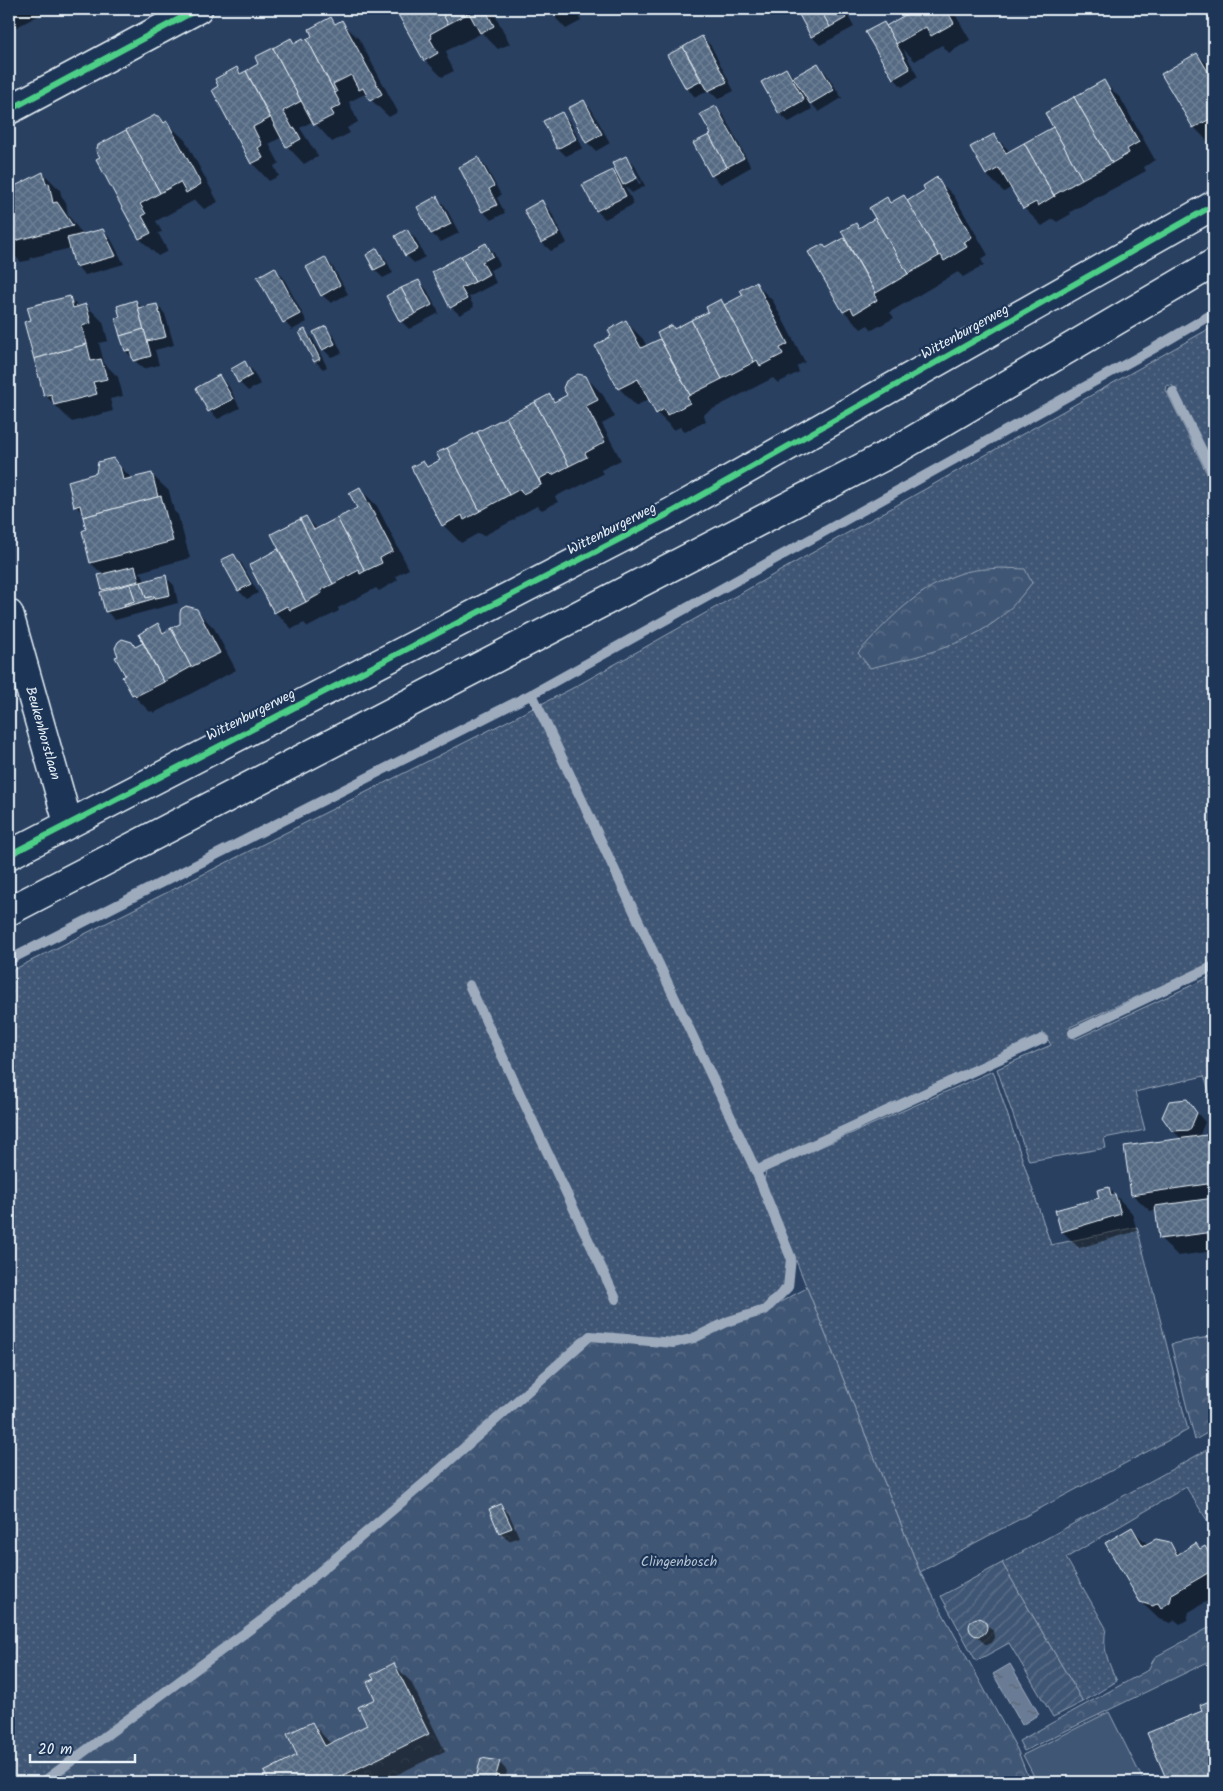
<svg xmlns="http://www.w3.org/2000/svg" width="1223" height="1791" viewBox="0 0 1223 1791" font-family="Kalam,sans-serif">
  <defs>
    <pattern id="grass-dots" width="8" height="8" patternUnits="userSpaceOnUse" patternTransform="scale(1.25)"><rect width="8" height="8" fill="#415774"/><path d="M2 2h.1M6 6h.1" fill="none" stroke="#5c7089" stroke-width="1.8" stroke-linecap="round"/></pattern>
    <pattern id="forest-crowns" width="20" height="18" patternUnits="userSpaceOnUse" patternTransform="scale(1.25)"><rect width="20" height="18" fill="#415774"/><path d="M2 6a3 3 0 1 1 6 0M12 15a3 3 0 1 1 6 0" fill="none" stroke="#5c7089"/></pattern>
    <pattern id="garden-furrows" width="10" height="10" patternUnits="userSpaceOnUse" patternTransform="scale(1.25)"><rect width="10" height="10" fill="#415774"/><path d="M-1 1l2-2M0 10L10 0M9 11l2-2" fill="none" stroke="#5c7089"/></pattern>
    <pattern id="water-ripples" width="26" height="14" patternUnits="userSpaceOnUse" patternTransform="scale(1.25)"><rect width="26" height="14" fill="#6b7c95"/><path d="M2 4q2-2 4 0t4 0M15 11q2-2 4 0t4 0" fill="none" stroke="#5a6573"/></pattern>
    <pattern id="building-cross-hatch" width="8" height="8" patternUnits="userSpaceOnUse" patternTransform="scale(1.25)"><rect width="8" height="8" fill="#556a83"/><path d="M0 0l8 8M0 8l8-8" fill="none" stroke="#6d8095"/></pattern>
  </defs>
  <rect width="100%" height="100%" fill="#294061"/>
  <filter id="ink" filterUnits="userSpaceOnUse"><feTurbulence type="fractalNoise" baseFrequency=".02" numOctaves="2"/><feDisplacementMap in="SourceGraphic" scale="10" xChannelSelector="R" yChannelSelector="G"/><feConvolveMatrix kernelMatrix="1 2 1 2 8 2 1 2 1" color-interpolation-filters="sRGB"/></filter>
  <g filter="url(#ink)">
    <g fill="url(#grass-dots)" stroke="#94a4b6">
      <path d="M1214,326V468L1173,386L1167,385L1166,390L1214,488V962L1070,1027L1071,1036L1076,1039L1214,975V1104L1204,1076L1135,1092L1145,1130L1104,1138L1106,1148L1029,1161L997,1069L1051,1045L1044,1033L750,1170L772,1211L791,1258L788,1287L765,1310L729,1321L694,1338L674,1343L590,1336L429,1479L265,1618L43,1782H9V972L571,689Z"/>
      <path d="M993,1071L1051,1245L1137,1227L1188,1430L920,1572L764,1180L766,1171Z"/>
      <path d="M1214,1446V1531L1186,1487L1066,1558L1106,1628C1102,1648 1108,1663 1117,1681L1083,1702L1002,1563Z"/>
    </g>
    <g fill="url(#forest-crowns)" stroke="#94a4b6">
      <path d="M1001,568L1025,569L1032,583C1022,595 1013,607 1001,617C964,647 915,657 870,668L858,653C888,620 918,587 962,573C974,569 989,569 1001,568Z"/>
      <path d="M807,1288L920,1572L1017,1749L1030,1782H43L265,1618L429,1479L590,1336L674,1343L694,1338L729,1321L765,1310Z"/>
      <path d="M1214,1336V1429L1195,1440L1171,1344Z"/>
      <path d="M1214,1625V1659L1024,1751L1019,1741L1148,1670L1155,1657Z"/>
    </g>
    <path fill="url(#garden-furrows)" stroke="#94a4b6" d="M1002,1563L1083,1702L1053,1717L1009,1643L976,1661L941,1596Z"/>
    <path fill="#415774" stroke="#94a4b6" d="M1109,1712L1144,1782H1037L1023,1755Z"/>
    <path fill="url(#water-ripples)" stroke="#9dabbd" d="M1010,1664L1039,1714L1022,1725L993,1674Z"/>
    <g fill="#0007" fill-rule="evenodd">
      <path d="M9,9H51L9,31Z"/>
      <path d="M397,9H492L510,44L498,49L482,33L446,51L448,56L447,57L454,71L442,77L425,60Z"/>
      <path d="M547,9H574L581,21L566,29Z"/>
      <path d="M797,9H844L854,27L820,45L812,37Z"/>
      <path d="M917,9H950L955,14L970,40L949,53L942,45L915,61L903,49L918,77L902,87L894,78L884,23L887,26Z"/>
      <path d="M331,18L337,25L341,22L359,39L398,112L389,117L365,94L349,102L358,122L347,128L350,133L332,142L313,121L300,128L318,156L304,164L287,146L282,137L269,144L279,163L274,166L279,176L269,181L252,163L237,69L242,74L260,65L256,58L291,40L296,44L314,37Z"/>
      <path d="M702,37L711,46L734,91L718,99L709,90L695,97L688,89L708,78L707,76L688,86V89L669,55Z"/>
      <path d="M1197,54L1214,71V143L1211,145L1194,127Z"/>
      <path d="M818,64L826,73L842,98L819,112L809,101L812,109L789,122L780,114L763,83L786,69L795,78Z"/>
      <path d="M1103,81L1121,99L1155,160L1144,167L1146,171L1070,212L1071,214L1057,222L1053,219L1042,226L1024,208L1012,187L1004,192L987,175L972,148L994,135L1010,152L1055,127Z"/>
      <path d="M584,101L592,110L610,143L596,151L587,142L570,108Z"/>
      <path d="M716,107L724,116L751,167L721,184L712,175Z"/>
      <path d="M561,114L570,122L583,148L566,156L558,148Z"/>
      <path d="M160,118L166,124L167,123L185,140L218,202L204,209L195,200L156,221L162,232L158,233L168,251L158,256L140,239L98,160Z"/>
      <path d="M626,157L635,166L645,186L632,193L624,185L634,204L605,219L597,211L584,186L613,171L621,180ZM630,166H633L641,183L639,184Z"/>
      <path d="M478,158L486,167L501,195L497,198L505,213L491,220L483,211Z"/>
      <path d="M43,173L60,190L62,198L66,202L68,215L83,235L102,230L111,239L124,264L85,275L76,266L71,248L30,258L31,260L21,262L9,250V190Z"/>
      <path d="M937,179L954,196L988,255L981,259L984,265L963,277L958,272L890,312L894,318L872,330L868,325L861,329L844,311L827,249L877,219L887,198L892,204L904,197L908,202L927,190Z"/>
      <path d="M437,198L445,206L459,233L441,242L432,234L418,208Z"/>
      <path d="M542,202L550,210L567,243L551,251L542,243L526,210Z"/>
      <path d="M407,231L416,239L425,257L414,263L406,255Z"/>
      <path d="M486,244L494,253L500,265L490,270L496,283L469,297L474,307L460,315L451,307L433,272Z"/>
      <path d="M377,250L385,258L393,273L383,278L375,270L367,255Z"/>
      <path d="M325,258L333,267L348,294L331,303L322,295Z"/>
      <path d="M275,269L283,277L307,322L292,330L284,321Z"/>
      <path d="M419,281L427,290L439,313L409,329L401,321Z"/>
      <path d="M756,284L773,301L805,362L797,366L799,372L778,383L773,378L707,412L704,415L706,421L685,432L680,427L674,430L657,413L649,399L636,406L619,388L613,337L626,322L643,339L647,347L662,339L672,326L676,330L710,312L721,301L726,306L745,296Z"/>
      <path d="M69,298L79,307L86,305L103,322L108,341L99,343L104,363L118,377L123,396L110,399L113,411L72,422L45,395L32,321Z"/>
      <path d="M136,302L143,309L157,305L165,314L174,345L155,350L159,365L143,369L126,351L122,318Z"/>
      <path d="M325,328L334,336L342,353L331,357L323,349Z"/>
      <path d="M304,330L313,339L327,367L323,369L315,361Z"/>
      <path d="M245,363L253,371L260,384L248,391L239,382Z"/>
      <path d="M219,377L228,385L240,408L218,419L210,411Z"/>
      <path d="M586,377L603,395L615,417L602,424L621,460L601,470L603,474L570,491L568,490L555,497L558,502L542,510L537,506L515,518L516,519L483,536L479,533L461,543L443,525L423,462L428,468L550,396L556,402L568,396Z"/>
      <path d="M113,459L132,479L151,474L169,491L174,511L178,515L190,558L139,572L143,575L145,582L165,577L174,585L178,603L115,620L106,611L99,576L103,575L91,563L83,532L88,530L83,514L76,506L98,474Z"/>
      <path d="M360,489L377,506L409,569L396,576L398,580L379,591L376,588L338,608L339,611L308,627L304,623L292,629L275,612L250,565L280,550L306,517L318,530L358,509Z"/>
      <path d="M234,555L242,564L258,593L247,599L239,591L223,561Z"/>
      <path d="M182,610H196L214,628L236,670L154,713L152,711L150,712L133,695L136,648L145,644L158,625L166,633L181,625L180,617Z"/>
      <path d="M1186,1100L1205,1122L1199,1137L1214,1135V1251L1178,1256L1160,1238L1157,1210L1150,1211L1132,1194L1182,1139L1173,1131Z"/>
      <path d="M1109,1188L1132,1213L1137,1231L1079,1248L1062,1231L1100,1199Z"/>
      <path d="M501,1505L509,1514L519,1537L509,1541L500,1532Z"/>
      <path d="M1132,1529L1148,1545L1169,1543L1180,1554L1196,1544L1201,1549L1204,1548L1214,1558V1597L1189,1612L1187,1620L1180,1624L1175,1620L1171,1623L1159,1619L1141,1602Z"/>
      <path d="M979,1619L993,1630L994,1638L990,1644H985L971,1631L970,1627L974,1620Z"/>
      <path d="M394,1665L411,1682L445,1751L382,1782H270L266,1773L299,1756L312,1723L331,1744L368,1726L377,1699Z"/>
      <path d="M1214,1701V1782H1163L1161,1778L1166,1777L1203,1711L1201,1706Z"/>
      <path d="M482,1759L499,1762L507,1771L505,1782H476Z"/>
    </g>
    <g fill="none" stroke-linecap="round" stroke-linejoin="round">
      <g stroke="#9dabbd" stroke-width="10">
        <path d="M1173,392L1214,475"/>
        <path d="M9,960L532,694L1151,350L1214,313"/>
        <path d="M469,985L616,1299"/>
        <path d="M1073,1033L1214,966"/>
        <path d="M756,1171L1043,1039"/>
        <path d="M43,1782L265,1618L429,1479L590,1336L674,1343L694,1338L729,1321L765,1310L788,1287L791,1258L756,1171L532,694"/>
      </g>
    </g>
    <g fill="url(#building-cross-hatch)" stroke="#e8f1f8">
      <path d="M395,9H440L448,24L430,34L432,38L430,39L438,53L424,61Z"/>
      <path d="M440,9H485L494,26L480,33L469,13L448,24Z"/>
      <path d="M796,9H820L830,27L811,37Z"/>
      <path d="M820,9H841L846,18L830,27Z"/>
      <path d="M915,9H946L954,23L931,36L926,27L896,44L886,26Z"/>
      <path d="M1204,9H1214V27Z"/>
      <path d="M331,17L335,24L342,20L382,94L370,101L363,88L359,90L351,75L333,84L337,92L335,93L307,39L312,36L309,29Z"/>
      <path d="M884,22L910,69L893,79L865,32Z"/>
      <path d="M702,36L727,82L708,91L683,47Z"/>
      <path d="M291,38L294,43L303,38L304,40L307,39L341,105L331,110L334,115L314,125L273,48Z"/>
      <path d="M683,47L701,81L686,89L667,55Z"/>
      <path d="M273,48L301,101L283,111L293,129L295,128L301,139L286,147L246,71L258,64L255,57Z"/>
      <path d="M1197,53L1213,80L1214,79V117L1193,128L1161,74Z"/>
      <path d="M818,63L834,90L810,104L793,77Z"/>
      <path d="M237,67L240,74L246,71L270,118L253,127L262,145L258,148L263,158L251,164L212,90L218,86L215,79Z"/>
      <path d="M786,68L804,100L779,114L761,82Z"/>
      <path d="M1104,80L1139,142L1127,149L1129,153L1112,163L1074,97Z"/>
      <path d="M1074,97L1112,163L1082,179L1045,113Z"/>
      <path d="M584,100L602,134L586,143L568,108Z"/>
      <path d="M716,106L744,158L727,167L709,135L711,134L700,114Z"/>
      <path d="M562,112L576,139L557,149L543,121Z"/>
      <path d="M155,115L160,117L164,123L167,121L201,184L186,193L180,182L160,193L126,130Z"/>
      <path d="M1053,127L1082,179L1054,195L1055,197L1024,143Z"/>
      <path d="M126,130L160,193L140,204L146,214L142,216L151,233L139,239L96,159L100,157L96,151L98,145Z"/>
      <path d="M994,134L1006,153L1024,143L1054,196L1038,206L1036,202L1023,209L999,168L986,175L970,147Z"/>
      <path d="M709,135L727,167L711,176L693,143Z"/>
      <path d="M626,156L637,178L623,185L612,163Z"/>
      <path d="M478,157L494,186L489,189L497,205L482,212L459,167Z"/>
      <path d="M613,170L626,196L596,211L582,185Z"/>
      <path d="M43,172L46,184L49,183L53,203L57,202L73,226L14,241V242L9,244V189Z"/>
      <path d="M937,177L972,237L964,242L967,247L944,261L941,255L939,256L907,201L925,190L923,186Z"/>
      <path d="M904,195L939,256L908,274L869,208L887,197L890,203Z"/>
      <path d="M437,196L451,224L431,234L417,207Z"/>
      <path d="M542,200L559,234L541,243L524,210Z"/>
      <path d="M875,218L908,274L876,293L841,231L856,223L859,228Z"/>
      <path d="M103,229L116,256L75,267L67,238Z"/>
      <path d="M407,229L418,249L405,256L395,236Z"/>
      <path d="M844,238L876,293L874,294L877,300L854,314L851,308L843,312L808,252L823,244L826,248Z"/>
      <path d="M486,243L493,256L482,262L489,274L475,282L461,256Z"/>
      <path d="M377,248L386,264L374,270L366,255Z"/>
      <path d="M461,256L475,282L461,288L467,299L450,308L432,272Z"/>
      <path d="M325,257L340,285L321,296L306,267Z"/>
      <path d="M275,267L300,314L283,323L257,277Z"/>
      <path d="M419,280L432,305L415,314L401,288Z"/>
      <path d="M756,282L788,344L780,348L783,354L760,366L757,360L754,362L724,305L743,295L740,290Z"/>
      <path d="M401,288L415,314L400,322L386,296Z"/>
      <path d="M70,296L73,308L86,304L91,323L82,326L87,344L34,359L24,322L31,320L27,307Z"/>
      <path d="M721,299L754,362L722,379L691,320L708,312L706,307Z"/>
      <path d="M136,300L144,329L120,336L115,318L120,317L117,306Z"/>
      <path d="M157,304L166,337L147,341L138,308Z"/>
      <path d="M626,320L641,348L660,339L690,395L687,397L690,403L667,415L664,409L656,414L638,379L618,389L595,346L611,336L608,330Z"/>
      <path d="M691,320L722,379L690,395L657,333L672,325L674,329Z"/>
      <path d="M326,326L335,344L322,350L313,332Z"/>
      <path d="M144,329L151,356L133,361L130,350L125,351L120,336Z"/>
      <path d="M305,329L320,359L314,362L299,332Z"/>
      <path d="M87,344L91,361L101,359L107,379L93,382L97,394L54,405L51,394L44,396L34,359Z"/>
      <path d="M245,361L252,375L238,383L231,369Z"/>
      <path d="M578,374L586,376L598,400L586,406L605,442L585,453L587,457L569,466L535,402L550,394L554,402L567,395L563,388L566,381Z"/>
      <path d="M219,375L233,399L208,412L196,388Z"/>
      <path d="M535,402L569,466L552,475L550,473L539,479L541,485L506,417Z"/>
      <path d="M506,417L541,485L523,494L520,489L509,495L477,432Z"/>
      <path d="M477,432L509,495L480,511L447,448Z"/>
      <path d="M447,448L480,511L464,520L462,515L442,526L411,467L423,461L427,467L440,460L436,453Z"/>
      <path d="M113,458L120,467L123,480L152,473L158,497L83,517L80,505L74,507L68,481L96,473L98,462Z"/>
      <path d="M360,487L393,551L380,558L382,563L365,571L337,518L357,508L349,493Z"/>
      <path d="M161,496L173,541L90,563L82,531L86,529L83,517Z"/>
      <path d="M306,516L314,530L337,518L365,571L360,574L359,570L333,584L300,519Z"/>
      <path d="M300,519L333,584L321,590L322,593L306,602L271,534Z"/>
      <path d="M278,549L306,602L290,610L287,606L274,613L249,565Z"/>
      <path d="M234,554L251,584L238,591L221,560Z"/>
      <path d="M135,566L139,581L102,590L98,575Z"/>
      <path d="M166,575L170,595L156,598L154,596L146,598L141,582Z"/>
      <path d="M141,582L146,598L154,596L156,598L125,607L124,604L135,601L130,584Z"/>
      <path d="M130,584L135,601L124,604L125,607L105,612L100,592Z"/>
      <path d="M186,606L197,609L220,653L191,667L171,628L180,624V613L181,609Z"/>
      <path d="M158,623L163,633L171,628L191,667L164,682L139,634Z"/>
      <path d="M138,634L164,682L136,696L134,694L132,695L122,677L125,675L115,657L118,656L115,648L118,642L122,639L132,642L135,647L143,643Z"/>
      <path d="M1187,1099L1197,1113L1190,1130L1172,1131L1162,1117L1169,1101Z"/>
      <path d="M1214,1134V1183L1131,1195L1124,1146Z"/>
      <path d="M1109,1187L1111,1195L1115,1194L1121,1214L1061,1232L1055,1210L1099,1198L1097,1190Z"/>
      <path d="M1214,1198V1232L1159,1239L1155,1206Z"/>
      <path d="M501,1504L512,1528L499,1533L489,1509Z"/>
      <path d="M1132,1527L1143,1546L1156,1539L1170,1542L1177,1555L1196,1543L1200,1549L1205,1546L1213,1561L1209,1564L1213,1570L1172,1594L1170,1602L1161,1608L1158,1603L1153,1606L1140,1602L1105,1543Z"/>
      <circle cx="978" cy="1627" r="9"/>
      <path d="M394,1663L429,1734L340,1777L341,1779L335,1782H269L264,1772L297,1755L287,1734L312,1722L325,1746L367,1725L358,1707L375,1699L367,1682L374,1679L371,1675Z"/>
      <path d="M1214,1699V1782H1161L1159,1778L1165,1776L1147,1733L1202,1711L1200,1705Z"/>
      <path d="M481,1758L500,1761L494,1782H475Z"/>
    </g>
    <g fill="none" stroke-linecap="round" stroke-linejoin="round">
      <defs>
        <g id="street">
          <path d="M9,110L198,9"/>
          <path id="s1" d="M9,614L68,823"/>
          <path d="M9,855L672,512L1214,205"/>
        </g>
        <path id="secondary" d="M9,911L896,450L1214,263"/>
      </defs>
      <use href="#street" stroke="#e8f1f8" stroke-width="31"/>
      <use href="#secondary" stroke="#e8f1f8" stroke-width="31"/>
      <use href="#street" stroke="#1d3557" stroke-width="28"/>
      <use href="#secondary" stroke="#1d3557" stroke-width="28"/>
      <defs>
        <g id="cycleway">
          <path d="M9,110L198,9"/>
          <path d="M9,855L672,512L1214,205"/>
        </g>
      </defs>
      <use href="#cycleway" stroke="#1d3557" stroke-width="9"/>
      <use href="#cycleway" stroke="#4dcf88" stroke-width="6"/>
    </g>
  </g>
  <g text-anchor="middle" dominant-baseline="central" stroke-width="4.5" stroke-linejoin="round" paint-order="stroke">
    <g font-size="14" fill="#e8f1f8" stroke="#1d3557">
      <text transform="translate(965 332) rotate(-29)">Wittenburgerweg</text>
      <text transform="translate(612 529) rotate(-27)">Wittenburgerweg</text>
      <text transform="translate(251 715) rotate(-27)">Wittenburgerweg</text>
      <text stroke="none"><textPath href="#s1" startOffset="124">Beukenhorstlaan</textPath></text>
    </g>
    <g font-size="14" fill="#b6c3d0" stroke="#1d3557">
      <text x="679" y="1562">Clingenbosch</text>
    </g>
  </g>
  <rect width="1223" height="1791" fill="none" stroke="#1d3557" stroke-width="30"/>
  <rect x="15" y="15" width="1193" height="1761" fill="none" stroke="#e8f1f8" stroke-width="2" filter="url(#ink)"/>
  <path d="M30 1754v8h105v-8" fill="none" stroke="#e8f1f8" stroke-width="2.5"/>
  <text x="38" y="1754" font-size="15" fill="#e8f1f8" stroke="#1d3557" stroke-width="4" paint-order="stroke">20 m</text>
</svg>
